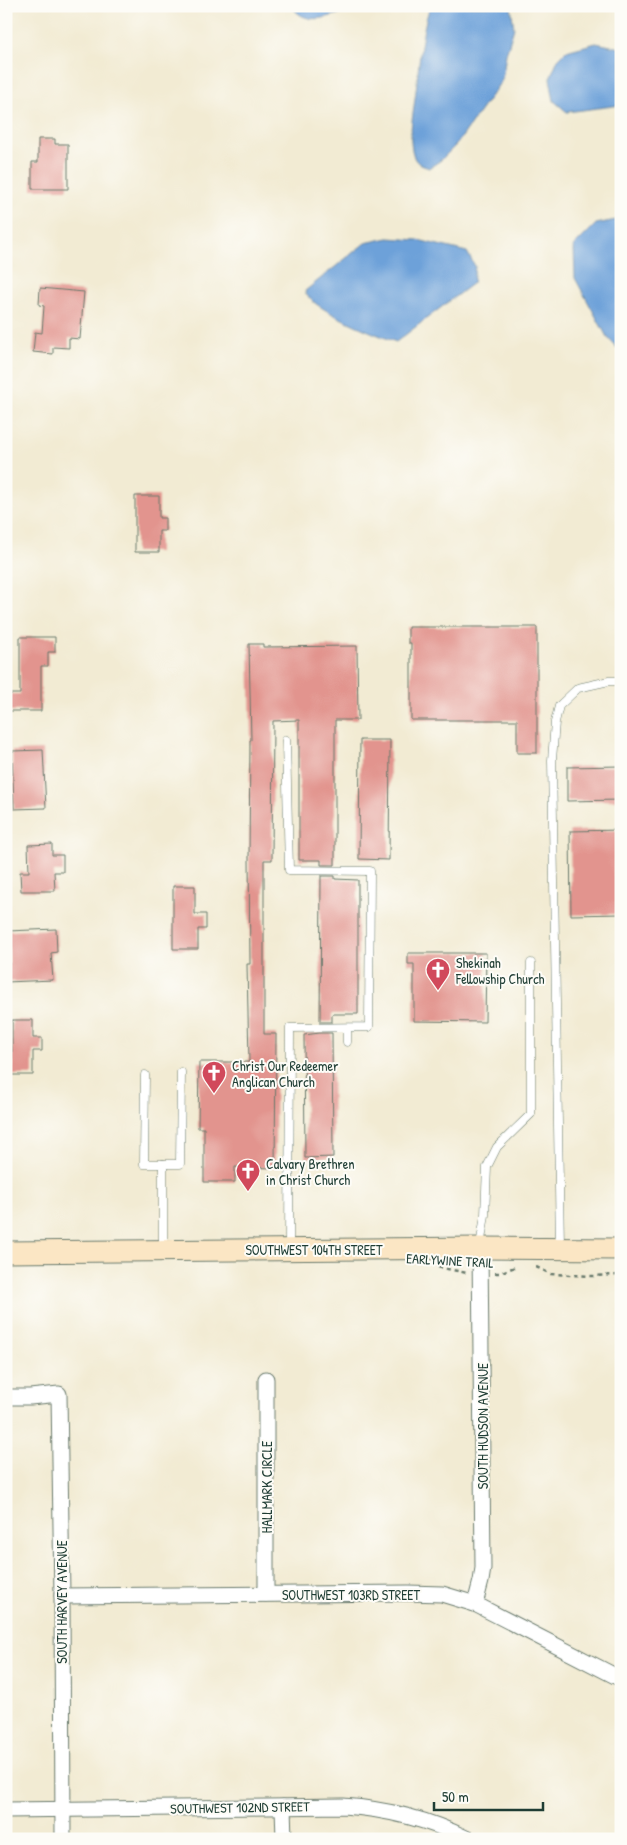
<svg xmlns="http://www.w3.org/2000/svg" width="627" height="1845" viewBox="0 0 627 1845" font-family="'Patrick Hand',sans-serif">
  <rect width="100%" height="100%" fill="#fdfcf7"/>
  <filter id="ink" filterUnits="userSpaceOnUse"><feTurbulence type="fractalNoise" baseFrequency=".02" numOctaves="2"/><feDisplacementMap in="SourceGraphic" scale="10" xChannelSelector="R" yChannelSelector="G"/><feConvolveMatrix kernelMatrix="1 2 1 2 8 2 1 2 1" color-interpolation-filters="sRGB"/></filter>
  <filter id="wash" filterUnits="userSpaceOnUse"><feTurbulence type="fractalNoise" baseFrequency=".0096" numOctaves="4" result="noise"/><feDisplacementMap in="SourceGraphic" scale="20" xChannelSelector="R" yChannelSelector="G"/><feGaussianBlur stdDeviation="1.12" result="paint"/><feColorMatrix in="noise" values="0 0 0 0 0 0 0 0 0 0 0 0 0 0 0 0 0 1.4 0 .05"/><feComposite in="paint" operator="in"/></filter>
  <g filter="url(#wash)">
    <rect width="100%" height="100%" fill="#f2ebd3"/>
    <g fill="#6da1d9" stroke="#466f86">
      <path d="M292,6H358C338,14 306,30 292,6Z"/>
      <path d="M430,6H511L514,28L506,54L502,80L457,144L441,160L429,168C423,166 416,163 414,157C408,140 412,123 414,106C419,73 419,39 430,6Z"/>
      <path d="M596,43L621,48V105L567,112L554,101L550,78L558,59L566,51Z"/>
      <path d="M621,219V352L607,337L575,278L574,246L596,224Z"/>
      <path d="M388,238L418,240L467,252L475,266L473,283L396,342C378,335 308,308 305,291L365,243Z"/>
    </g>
    <g id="blocks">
      <g fill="#e2948e">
        <path d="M38,139H55V144H68V189H32V162H38Z"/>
        <path d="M40,288L84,292L80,339L69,338V348L53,347V354L33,352L35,332L42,333L44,306L39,305Z"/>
        <path d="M135,496H159V518H165V531H159V552H135Z"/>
        <path d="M408,627H537V753H517V720H411V643H408Z"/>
        <path d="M20,637H55V652H48V666H41V711H6V694H20Z"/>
        <path d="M249,644H263V647L357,646L358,720H335V865H321V860H299V720L273,721L272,860H264V1034H276L275,1168L235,1167V1182H204V1128H198L199,1062H249L247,964H250L249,859L250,740H251Z"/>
        <path d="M360,740H390L389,860L359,859Z"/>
        <path d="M43,750L46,808L14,809L12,751Z"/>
        <path d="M621,766V800L567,801V767Z"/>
        <path d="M621,830V914L571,915L570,831Z"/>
        <path d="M52,844V855H63V872H54L55,891H21L20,872H29L28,845Z"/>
        <path d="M321,876H335V879L358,880V1014H332V1022H320Z"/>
        <path d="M173,886H195V914H206V929H198V949H173Z"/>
        <path d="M56,929L57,952L51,953L53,980L6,982V964H9L8,931Z"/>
        <path d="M408,953H486L485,1022L414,1021V964H408Z"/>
        <path d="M12,1020H33V1038H42V1051H33V1075H12Z"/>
        <path d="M320,1033H332L333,1157L305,1158L304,1035Z"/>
      </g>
    </g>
  </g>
  <g filter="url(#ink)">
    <use href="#blocks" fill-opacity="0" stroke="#697a6c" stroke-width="1"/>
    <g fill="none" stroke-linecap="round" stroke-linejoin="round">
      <defs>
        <g id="lane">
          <path d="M286,740L289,870L370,871L369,1027L290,1028L289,1247"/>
          <path d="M347,1028V1042"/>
          <path d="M145,1075L144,1164H163V1248"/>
          <path d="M163,1164H180L181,1072"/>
          <path d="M480,1246L485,1215L487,1167L497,1147L531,1114V963"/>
          <path d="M560,1246L552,760L555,722L559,706L578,688L609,681H621"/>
        </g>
        <g id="street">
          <path d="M266,1379V1594"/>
          <path d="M6,1397H30L59,1394L62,1596L63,1839"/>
          <path d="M62,1596L408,1593L442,1594L475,1604L621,1679"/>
          <path d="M475,1604L481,1581L483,1568L480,1248"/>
          <path d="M283,1807L284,1839"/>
          <path d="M6,1810L343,1806C387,1809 428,1819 468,1839"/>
        </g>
        <path id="secondary" d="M6,1252L480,1248L621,1249"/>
      </defs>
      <use href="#lane" stroke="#697a6c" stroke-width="9"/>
      <use href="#street" stroke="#697a6c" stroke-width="17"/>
      <use href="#secondary" stroke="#697a6c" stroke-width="23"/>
      <g stroke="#697a6c" stroke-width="2.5" stroke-dasharray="4 4" stroke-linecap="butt">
        <path d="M438,1267L467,1273"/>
        <path d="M536,1267L551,1274L591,1276L621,1275"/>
        <path d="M495,1273H499L515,1267"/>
      </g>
      <use href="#lane" stroke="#fff" stroke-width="8"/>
      <use href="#street" stroke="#fff" stroke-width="15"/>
      <use href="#secondary" stroke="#fbe6c4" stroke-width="21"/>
    </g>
  </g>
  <defs>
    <symbol id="church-pin" viewBox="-11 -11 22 30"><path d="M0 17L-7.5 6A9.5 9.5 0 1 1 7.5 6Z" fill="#d1495b" stroke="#fdfcf7"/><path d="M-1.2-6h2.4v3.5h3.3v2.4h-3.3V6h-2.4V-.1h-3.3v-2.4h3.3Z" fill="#fff"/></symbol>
  </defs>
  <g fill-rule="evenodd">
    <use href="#church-pin" x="424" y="956" width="28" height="38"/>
    <use href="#church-pin" x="200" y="1059" width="28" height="38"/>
    <use href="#church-pin" x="234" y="1157" width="28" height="38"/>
  </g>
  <g text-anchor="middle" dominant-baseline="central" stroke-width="4" stroke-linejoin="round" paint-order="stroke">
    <g font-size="14" fill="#1f3d34" stroke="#fdfcf7" text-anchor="start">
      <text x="456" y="962">Shekinah<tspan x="456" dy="16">Fellowship Church</tspan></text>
      <text x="232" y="1065">Christ Our Redeemer<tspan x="232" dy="16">Anglican Church</tspan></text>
      <text x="266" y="1163">Calvary Brethren<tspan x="266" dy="16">in Christ Church</tspan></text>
    </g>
    <g font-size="14" fill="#1f3d34" stroke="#fdfcf7">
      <text x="314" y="1249">SOUTHWEST 104TH STREET</text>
      <text transform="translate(450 1260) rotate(3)">EARLYWINE TRAIL</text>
      <text transform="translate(482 1426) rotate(-90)">SOUTH HUDSON AVENUE</text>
      <text transform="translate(266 1487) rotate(-90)">HALLMARK CIRCLE</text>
      <text x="351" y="1594">SOUTHWEST 103RD STREET</text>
      <text transform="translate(61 1602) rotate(-90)">SOUTH HARVEY AVENUE</text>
      <text transform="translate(240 1807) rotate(-1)">SOUTHWEST 102ND STREET</text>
    </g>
  </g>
  <rect width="627" height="1845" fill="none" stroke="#fdfcf7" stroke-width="25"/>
  <path d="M434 1802v8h109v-8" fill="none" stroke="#1f3d34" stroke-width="2.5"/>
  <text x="442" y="1802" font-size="15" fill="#1f3d34" stroke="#fdfcf7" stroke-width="4" paint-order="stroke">50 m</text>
</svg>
